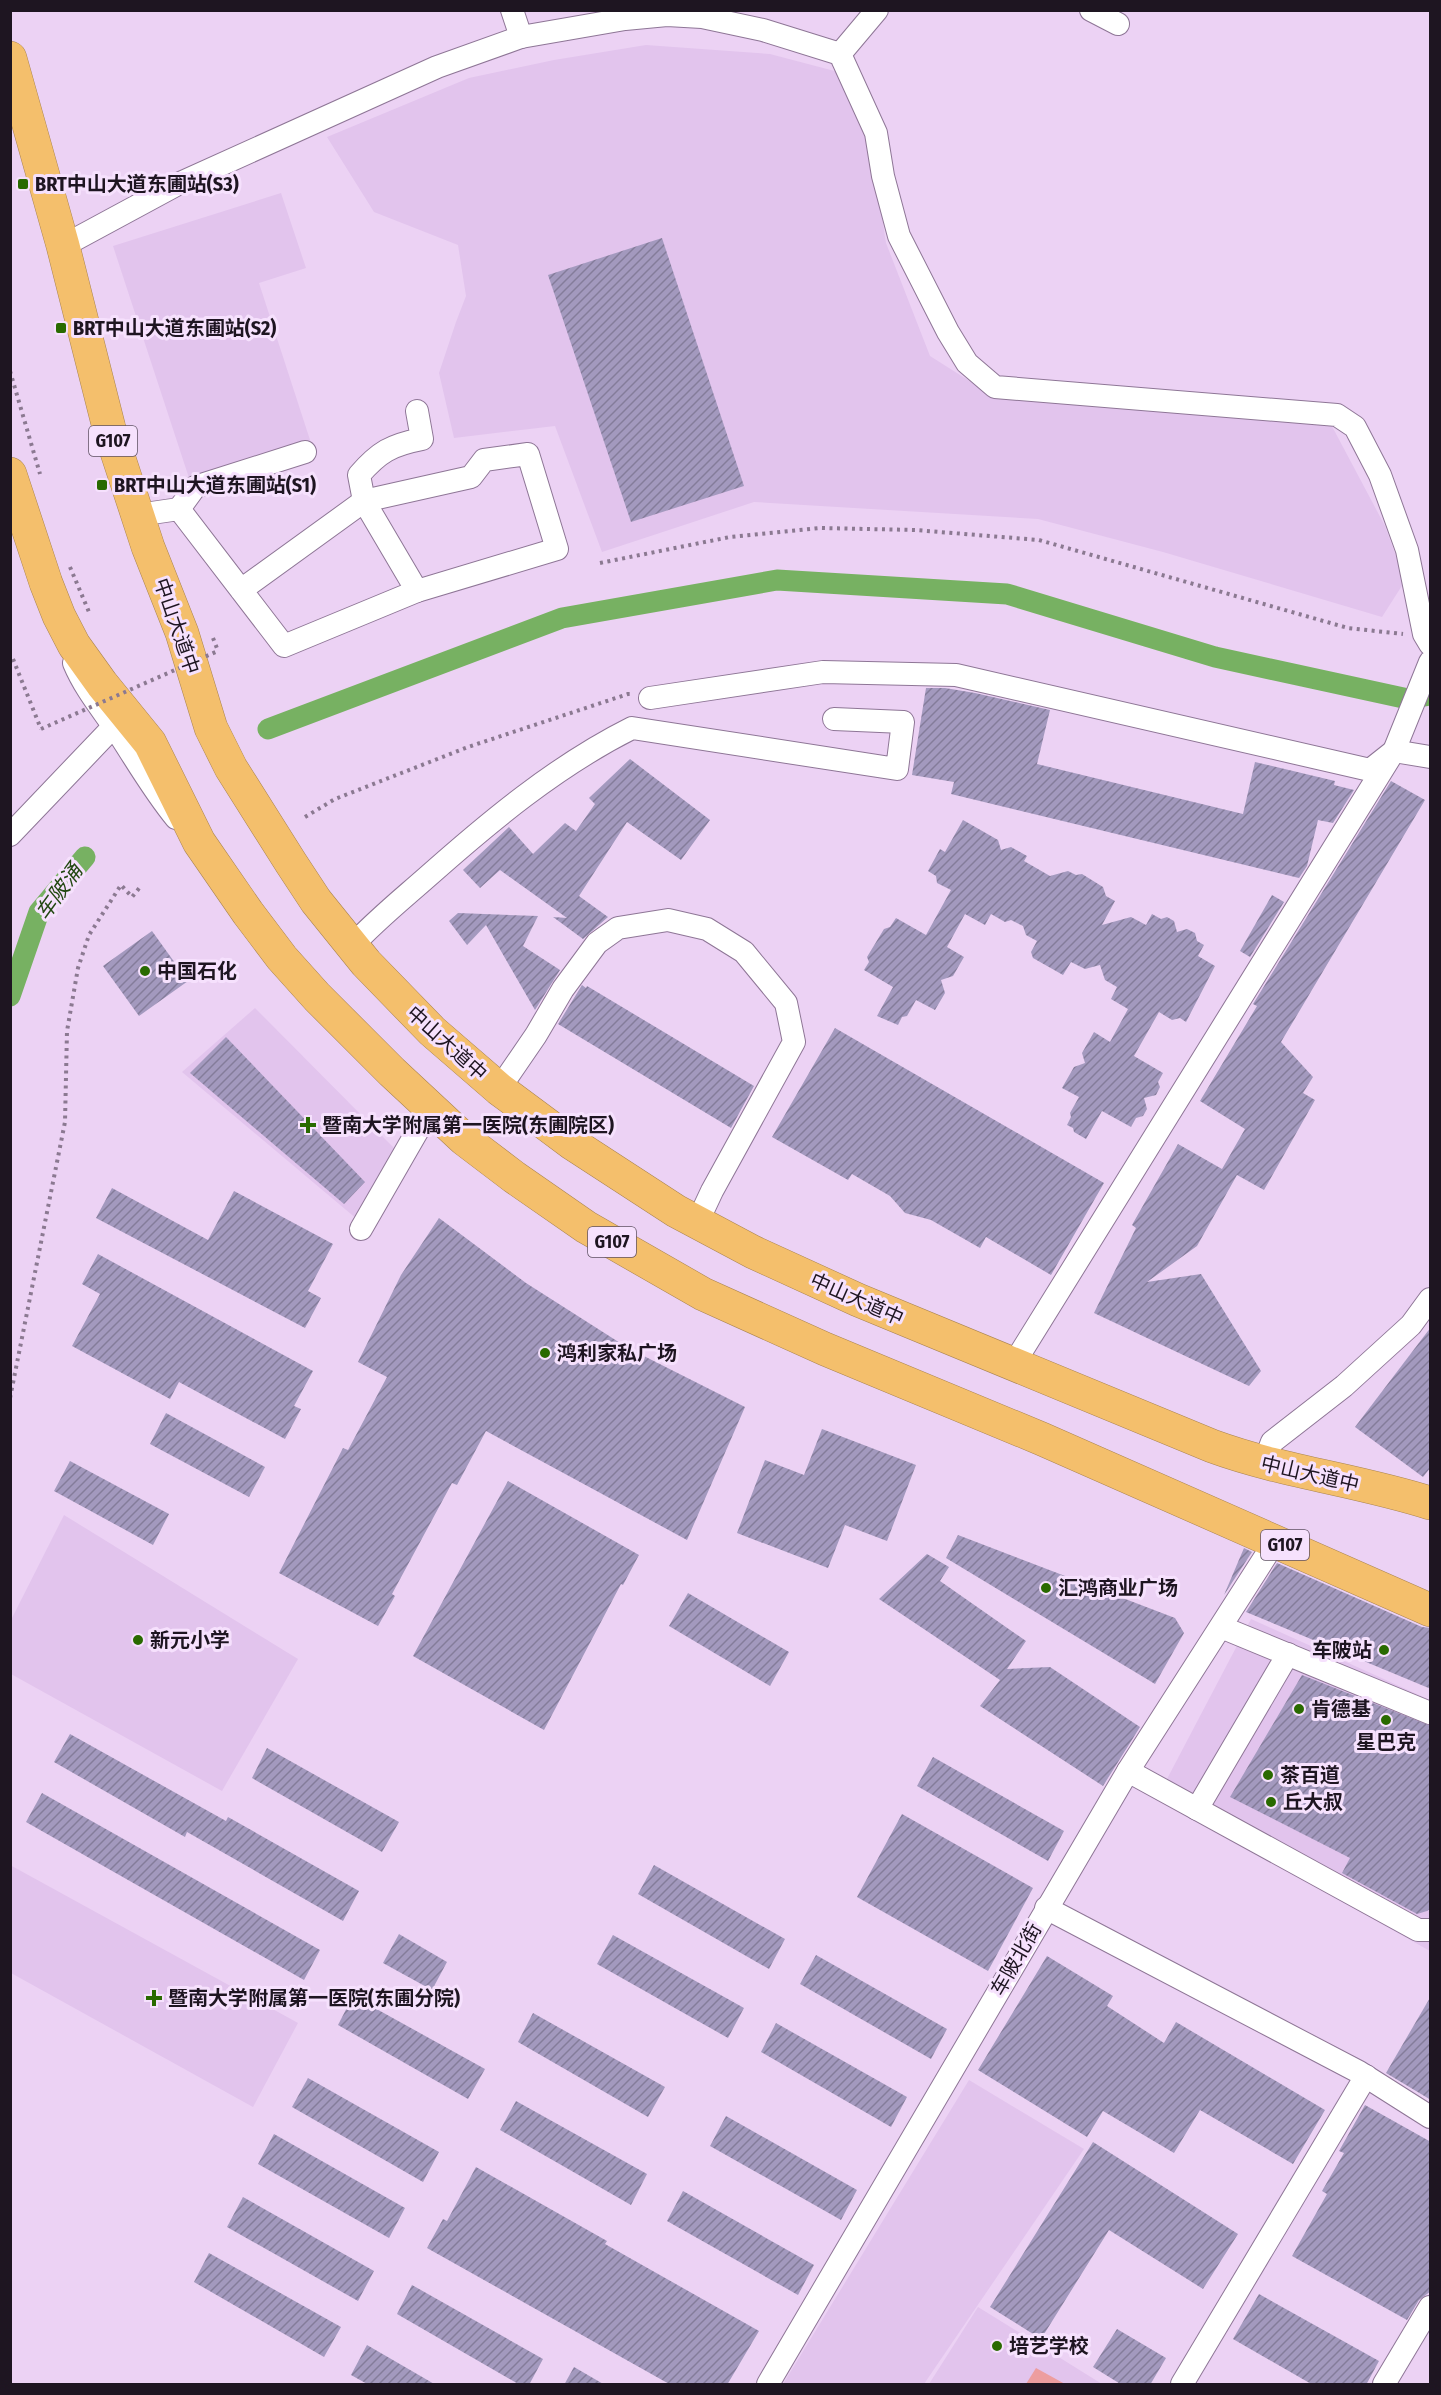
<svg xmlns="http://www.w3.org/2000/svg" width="1441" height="2395" viewBox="0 0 1441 2395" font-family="'Fira Sans Condensed','Noto Sans SC',sans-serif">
  <defs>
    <pattern id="building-hatch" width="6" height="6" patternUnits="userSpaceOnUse" patternTransform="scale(1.5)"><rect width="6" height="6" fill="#a399be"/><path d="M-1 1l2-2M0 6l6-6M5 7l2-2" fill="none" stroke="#847c9a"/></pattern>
  </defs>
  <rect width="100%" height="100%" fill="#ecd2f4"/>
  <g fill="#e2c4ed">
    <path d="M646,45L770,54L846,74L866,112L886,243L930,356L990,394L1326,415L1385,526L1405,581L1382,617L1163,552L1038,519L754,502L602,552L555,426L454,438L439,373L456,322L466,296L458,245L374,212L327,137L469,78L554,60Z"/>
    <path d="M281,193L306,268L259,283L311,443L190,481L113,246Z"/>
    <path d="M255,1008L399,1153L358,1220L182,1072Z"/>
    <path d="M64,1515L298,1659L222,1791L11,1674V1620Z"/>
    <path d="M1251,1619L1430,1700V1951L1157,1798Z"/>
    <path d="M10,1865L298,2023L253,2107L11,1973Z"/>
    <path d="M969,2080L1084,2149L924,2384H783Z"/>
    <path d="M978,2307L1102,2384H929Z"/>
  </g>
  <path fill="#ed9d9f" d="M1036,2368L1065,2384H1026Z"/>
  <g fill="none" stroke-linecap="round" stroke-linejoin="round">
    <g stroke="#77b162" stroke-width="21">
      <path d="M268,729L562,618L777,580L1007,594L1215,657L1408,699L1430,695"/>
      <path d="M10,996L39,912L85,857"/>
    </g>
  </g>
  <g fill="url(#building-hatch)">
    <path d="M662,238L744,486L631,522L548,275Z"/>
    <path d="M926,688H945L975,693L1050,710L1037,764L1243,814L1255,762L1335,781L1334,785L1354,790L1333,823L1318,820L1307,866L1299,878L951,794L954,782L912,775Z"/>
    <path d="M630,759L710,820L681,860L627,822L579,896L608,917L583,939L553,917L567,918L500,870L480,888L463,870L509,827L533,854L565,823L576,831L595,804L589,798Z"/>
    <path d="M1391,781L1425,800L1281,1042L1313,1077L1303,1093L1315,1100L1264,1190L1237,1175L1197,1246L1147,1282L1201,1274L1261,1371L1249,1386L1094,1313L1136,1228L1132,1225L1178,1144L1222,1169L1245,1129L1200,1101L1257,1006L1253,1004Z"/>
    <path d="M963,820L998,840L1001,850L1011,847L1027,856L1024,861L1050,876L1068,871L1076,875L1082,874L1103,887L1106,896L1115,901L1102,925L1131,917L1146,925L1152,914L1161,919L1167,917L1174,921L1177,932L1187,929L1195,933L1197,941L1204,945L1198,956L1215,966L1186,1022L1180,1018L1172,1020L1159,1012L1134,1056L1163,1073L1158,1082L1160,1087L1156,1095L1144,1098L1147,1109L1143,1116L1136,1118L1131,1127L1102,1111L1086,1139L1074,1132L1073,1128L1067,1125L1071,1117L1070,1113L1079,1097L1062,1088L1074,1067L1085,1063L1082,1053L1094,1032L1110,1042L1128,1009L1111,999L1117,987L1105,980L1100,965L1085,969L1071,962L1063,975L1033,958L1031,952L1037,941L1026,935L1023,926L1011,920L1005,922L991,914L985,925L965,914L947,947L964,957L953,976L941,980L945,993L935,1010L916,1000L907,1016L902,1017L898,1025L877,1016L893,987L864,970L869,962L867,957L884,929L890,927L896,918L926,935L951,890L937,883L936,876L928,871L940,849L945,852Z"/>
    <path d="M1272,895L1284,902L1250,957L1240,951Z"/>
    <path d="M458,913L538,916L523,946L560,970L535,1010L486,925L467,945L449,921Z"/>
    <path d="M152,931L188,981L139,1016L103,966Z"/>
    <path d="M582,985L586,988L587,986L754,1086L731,1128L558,1024Z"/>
    <path d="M835,1028L1104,1183L1051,1275L986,1237L980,1248L931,1220L905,1213L890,1196L852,1174L848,1180L772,1137Z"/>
    <path d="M226,1037L365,1182L344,1204L190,1073Z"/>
    <path d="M112,1188L208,1240L234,1191L333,1244L308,1291L321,1298L305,1328L96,1218Z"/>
    <path d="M439,1218L526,1283L628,1348L745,1407L687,1540L486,1431L457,1485L452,1483L392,1594L395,1596L378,1626L279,1573L343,1448L348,1450L387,1377L358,1362L401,1275Z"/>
    <path d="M98,1254L313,1371L294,1406L301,1409L285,1439L179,1382L170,1399L72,1346L100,1294L82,1284Z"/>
    <path d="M1431,1327V1467L1423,1477L1355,1427Z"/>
    <path d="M166,1413L265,1467L249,1497L150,1444Z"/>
    <path d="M822,1429L916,1465L887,1541L845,1525L828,1568L737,1533L765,1460L804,1475Z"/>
    <path d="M70,1461L169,1514L153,1545L54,1491Z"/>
    <path d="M508,1481L639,1555L623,1585L621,1584L544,1730L413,1656Z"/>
    <path d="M958,1535L1175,1618L1184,1633L1155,1684L946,1558Z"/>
    <path d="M1244,1548L1252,1552L1224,1595Z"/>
    <path d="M927,1554L949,1567L940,1581L1026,1641L1007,1669L1050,1667L1140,1727L1103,1786L980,1706L1000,1680L879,1599Z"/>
    <path d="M1277,1563L1422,1627L1431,1628V1689L1246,1612Z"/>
    <path d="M688,1593L789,1652L770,1686L669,1626Z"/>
    <path d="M1302,1675L1431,1726V1908L1427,1911L1417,1914L1342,1873L1350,1858L1230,1797Z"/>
    <path d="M70,1734L226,1821L228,1817L359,1891L343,1921L187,1832L185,1837L54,1762Z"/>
    <path d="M267,1748L399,1822L382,1852L252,1778Z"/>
    <path d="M933,1757L1064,1831L1048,1861L917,1786Z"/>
    <path d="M42,1793L320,1950L304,1980L26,1822Z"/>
    <path d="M902,1814L1033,1888L988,1971L857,1897Z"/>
    <path d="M654,1865L785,1939L769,1969L638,1894Z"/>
    <path d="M399,1934L447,1962L432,1990L383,1963Z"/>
    <path d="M613,1935L744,2008L728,2038L597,1964Z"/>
    <path d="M816,1955L947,2029L931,2059L800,1984Z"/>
    <path d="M1047,1956L1113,1996L1107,2006L1164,2043L1176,2022L1325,2110L1293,2164L1200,2110L1174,2153L1103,2111L1087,2137L978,2070Z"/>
    <path d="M353,1996L485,2069L468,2099L338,2025Z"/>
    <path d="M1431,1996V2100L1386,2073Z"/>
    <path d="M533,2013L665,2087L648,2117L518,2042Z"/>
    <path d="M776,2023L907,2097L891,2127L761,2052Z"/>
    <path d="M308,2078L439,2152L423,2182L292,2107Z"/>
    <path d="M516,2101L647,2174L631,2205L500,2130Z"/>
    <path d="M1365,2105L1431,2142V2291L1419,2300L1407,2320L1292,2256L1327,2194L1322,2191L1344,2153L1339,2151Z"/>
    <path d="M726,2116L857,2190L841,2220L710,2146Z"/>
    <path d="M274,2134L405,2208L389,2238L258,2164Z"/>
    <path d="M1093,2142L1238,2234L1203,2289L1109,2230L1041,2339L990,2307Z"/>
    <path d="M476,2167L607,2241L605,2244L759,2331L727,2385H671L427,2248L443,2219L447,2221Z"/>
    <path d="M683,2191L814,2265L798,2295L667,2221Z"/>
    <path d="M243,2197L374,2271L358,2301L227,2227Z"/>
    <path d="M209,2253L341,2327L324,2357L194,2282Z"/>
    <path d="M412,2285L543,2359L529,2385H520L397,2314Z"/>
    <path d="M1259,2294L1379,2361L1366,2385H1313L1233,2339Z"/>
    <path d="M1117,2329L1166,2358L1150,2385H1122L1093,2367Z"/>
    <path d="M367,2345L436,2385H369L351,2375Z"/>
    <path d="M574,2367L605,2385H564Z"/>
  </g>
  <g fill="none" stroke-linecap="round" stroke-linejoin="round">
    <defs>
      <g id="minor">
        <path d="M512,10L521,37"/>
        <path d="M1091,10L1118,24"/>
        <path d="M840,54L877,10"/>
        <path d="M63,246L176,185L437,67L521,37L625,19L667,15L702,17L763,30L840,54L876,133L883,176L899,236L948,332L967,363L995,387L1337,415L1355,427L1380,475L1407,550L1424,634L1430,644"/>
        <path d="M417,411L422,439C391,445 379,452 359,475L364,501L417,591"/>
        <path d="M179,509L195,487L305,452"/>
        <path d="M138,515L179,509L284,646L417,591L557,549L528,454L484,460L471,477L364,501L241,590"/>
        <path d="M74,663C87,694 109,717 126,745C142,770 157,795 176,818"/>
        <path d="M650,698L823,672L956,675L1370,770L1394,751L1430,757"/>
        <path d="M10,835L114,726"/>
        <path d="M352,946C374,922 401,900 426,878C489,822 556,766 632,728L897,769L903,722L834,719"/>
        <path d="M499,1089L536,1035L563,989L597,943L618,928L668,920L707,929L744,952L786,1003L794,1042L712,1191L697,1223"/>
        <path d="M361,1229L430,1109"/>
        <path d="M1013,1365L1394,751L1430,662"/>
        <path d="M1264,1463L1272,1442L1344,1386L1411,1325L1430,1299"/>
        <path d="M1221,1627L1430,1713"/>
        <path d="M1128,1771L1418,1930H1430"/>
        <path d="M1197,1809L1288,1654"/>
        <path d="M1046,1908L1359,2072L1430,2117"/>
        <path d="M768,2384L1128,1771L1276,1540"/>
        <path d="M1182,2384L1366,2076"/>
        <path d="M1384,2384L1430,2307"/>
      </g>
      <g id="highway">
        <path d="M10,58L63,246L109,428L148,547L182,633L211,728L231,768L291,863L316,901L366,963L432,1031L499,1089L573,1144L676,1211L753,1252L858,1300L1212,1446C1283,1472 1358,1480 1430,1503"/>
        <path d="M10,474L46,583L59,616L74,645L102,684L150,743L199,842L248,913L282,958L317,997L392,1072L464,1139L514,1177L586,1227L703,1294L825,1349L1042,1439L1430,1610"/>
      </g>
    </defs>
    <use href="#minor" stroke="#8e7696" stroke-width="24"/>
    <use href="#highway" stroke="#a98452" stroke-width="34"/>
    <g stroke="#8b7991" stroke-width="4" stroke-dasharray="3 4.5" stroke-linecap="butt">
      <path d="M10,371L40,474"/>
      <path d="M600,563L730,537L820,528L915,530L1039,540L1348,628L1403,634"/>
      <path d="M70,567L89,612"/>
      <path d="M213,638L218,651"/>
      <path d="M13,659L41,729"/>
      <path d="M305,817L335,799L468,747L628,694H632"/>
      <path d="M10,1398L65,1122L67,1031L78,968L89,935L121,885L132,897L141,886"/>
    </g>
    <use href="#minor" stroke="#fff" stroke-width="22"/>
    <use href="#highway" stroke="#f4bf6c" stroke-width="33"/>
    <path stroke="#8b7991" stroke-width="4" stroke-dasharray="3 4.5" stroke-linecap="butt" d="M41,729L218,651"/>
  </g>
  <g fill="#296a00" stroke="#f6e1fd" stroke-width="2">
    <rect x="17" y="178" width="12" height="12" rx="3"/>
    <rect x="55" y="322" width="12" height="12" rx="3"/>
    <rect x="96" y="479" width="12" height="12" rx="3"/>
    <circle cx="145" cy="971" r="6"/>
    <path d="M305 1116h6v6h6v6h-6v6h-6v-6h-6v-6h6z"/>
    <circle cx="545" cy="1353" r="6"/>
    <circle cx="1046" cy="1588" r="6"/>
    <circle cx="138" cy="1640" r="6"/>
    <circle cx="1384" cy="1650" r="6"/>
    <circle cx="1299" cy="1709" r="6"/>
    <circle cx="1386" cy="1720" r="6"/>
    <circle cx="1268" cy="1775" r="6"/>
    <circle cx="1271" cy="1802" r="6"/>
    <path d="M151 1989h6v6h6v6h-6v6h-6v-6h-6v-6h6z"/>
    <circle cx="997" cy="2346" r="6"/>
  </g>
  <g text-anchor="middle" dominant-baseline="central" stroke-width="6" stroke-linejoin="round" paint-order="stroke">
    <g fill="#f6e1fd" stroke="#5f5263" stroke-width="1.5">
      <rect x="89" y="426" width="48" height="30" rx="4.5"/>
      <rect x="588" y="1227" width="48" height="30" rx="4.5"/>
      <rect x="1261" y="1530" width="48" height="30" rx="4.5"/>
    </g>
    <g font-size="18" font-weight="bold" fill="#1e1521">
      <text x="113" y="441">G107</text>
      <text x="612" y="1242">G107</text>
      <text x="1285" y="1545">G107</text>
    </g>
    <g font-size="20" font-weight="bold" fill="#1e1521" stroke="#f6e1fd" text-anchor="start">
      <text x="35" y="184">BRT中山大道东圃站(S3)</text>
      <text x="73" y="328">BRT中山大道东圃站(S2)</text>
      <text x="114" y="485">BRT中山大道东圃站(S1)</text>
      <text x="157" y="971">中国石化</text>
      <text x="322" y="1125">暨南大学附属第一医院(东圃院区)</text>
      <text x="557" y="1353">鸿利家私广场</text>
      <text x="1058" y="1588">汇鸿商业广场</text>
      <text x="150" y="1640">新元小学</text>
      <text x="1372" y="1650" text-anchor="end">车陂站</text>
      <text x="1311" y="1709">肯德基</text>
      <text x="1386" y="1742" text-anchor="middle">星巴克</text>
      <text x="1280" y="1775">茶百道</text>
      <text x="1283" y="1802">丘大叔</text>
      <text x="168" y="1998">暨南大学附属第一医院(东圃分院)</text>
      <text x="1009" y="2346">培艺学校</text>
    </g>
    <g font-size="20" fill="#1e1521" stroke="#f6e1fd">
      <text transform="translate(177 626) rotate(71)">中山大道中</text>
      <text transform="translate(447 1043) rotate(42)">中山大道中</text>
      <text transform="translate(857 1299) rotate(24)">中山大道中</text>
      <text transform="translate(1310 1474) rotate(13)">中山大道中</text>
      <text transform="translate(1016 1959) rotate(-60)">车陂北街</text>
    </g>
    <g font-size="21" font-style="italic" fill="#234912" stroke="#f6e1fd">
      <text transform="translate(59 892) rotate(-54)">车陂涌</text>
    </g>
  </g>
  <rect width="1441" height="2395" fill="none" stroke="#1e1521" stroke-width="24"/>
</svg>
